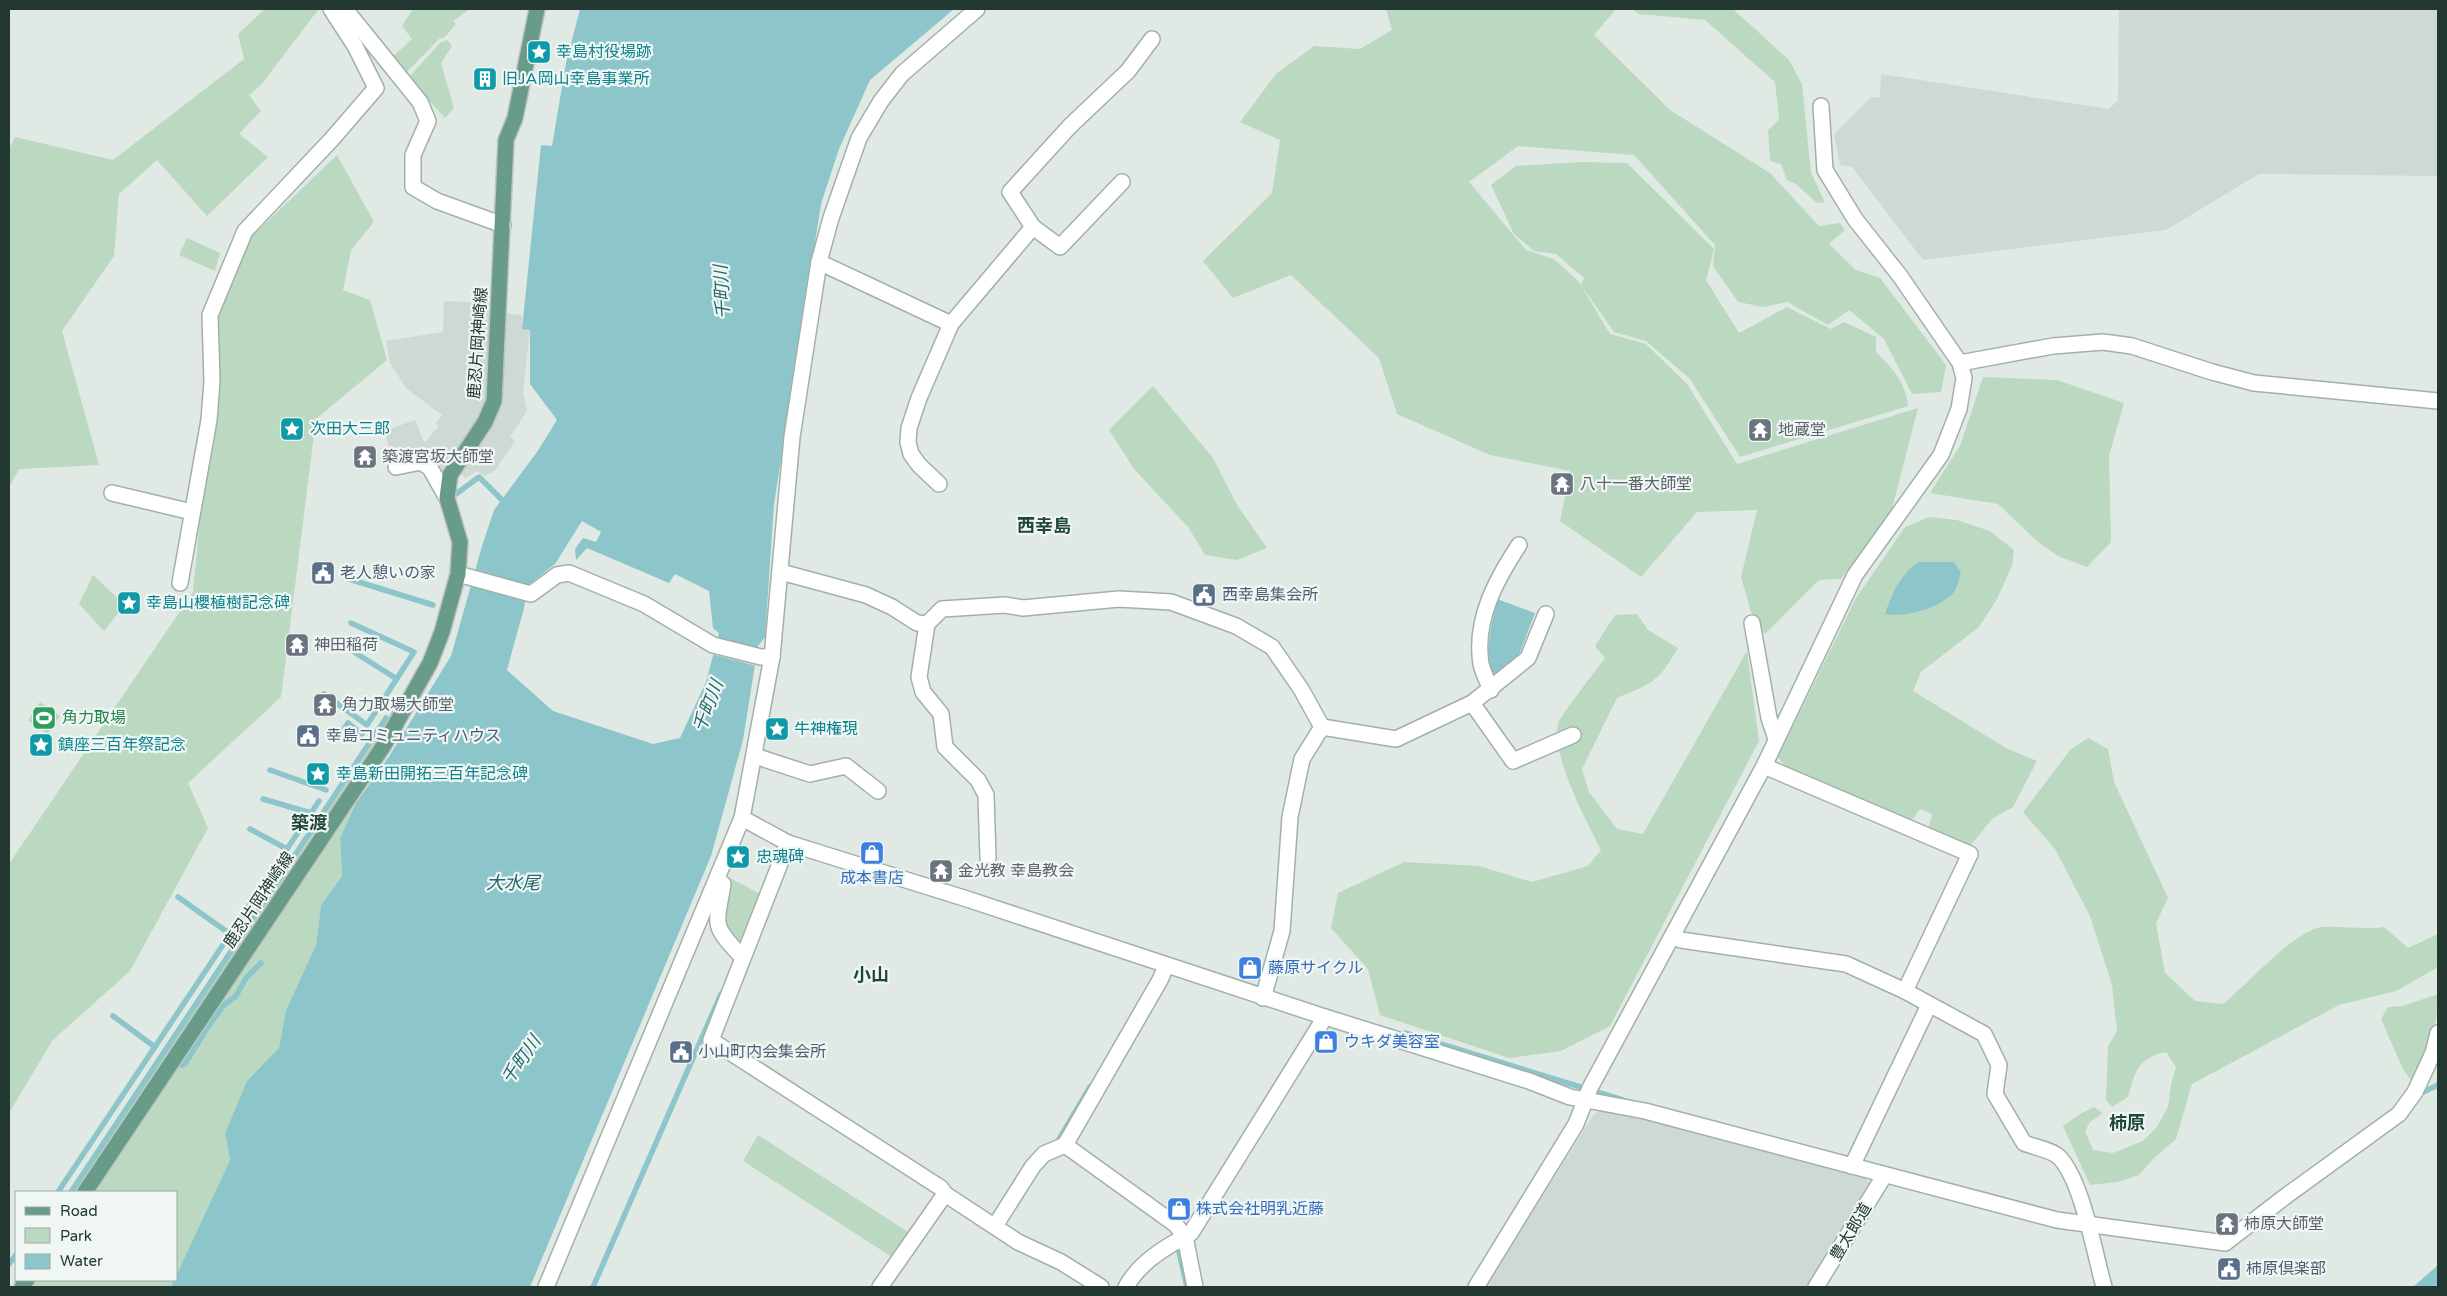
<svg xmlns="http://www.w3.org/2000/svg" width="2447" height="1296" viewBox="0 0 2447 1296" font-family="'Varela Round','Noto Sans JP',sans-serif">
  <rect width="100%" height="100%" fill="#e0e9e4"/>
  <g fill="#ced9d3">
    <path d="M2119,9H2438V176L2259,174L2166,230L1923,260L1852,167L1840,165L1834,134L1870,98L1880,97L1881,74L2109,109L2118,100Z"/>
    <path d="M444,301L492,303L488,402L469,437L442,469L419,449L414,454L394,461L384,431L415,420L422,438L425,442L439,426L436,423L442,415L406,388L390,363L386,341L443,332Z"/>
    <path d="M501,313L522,315V328L530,330L523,391L527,411L510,437L515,441L495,471L485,476L477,471L465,478L457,468L497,414Z"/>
    <path d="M1606,1107L1862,1174L1872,1186L1811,1287H1486L1594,1114Z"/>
  </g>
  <g fill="#bbd9c0">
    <path d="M265,9L318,10L261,85L249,95L261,111L239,134L268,157L207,216L157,160L119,194L114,256L62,331L99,465L19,469L9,488V149L15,137L113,160L244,59L238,34Z"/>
    <path d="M413,9H470L453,21L456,24L445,37L439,39L405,74L392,57L412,39L402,26Z"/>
    <path d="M1386,9H1616L1594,35L1670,110L1770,173L1819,226L1840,223L1845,230L1829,244L1856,270L1880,278L1946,365L1941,392L1912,394L1884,339L1849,310L1828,325L1787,302L1763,307L1738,302L1713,266L1715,245L1634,155L1518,146L1469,182L1526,250L1554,259L1579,282L1610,334L1646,344L1687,384L1737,464L1918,408L1892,509L1841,579L1819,580L1765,634L1751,612L1741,577L1757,510L1697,512L1641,577L1560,521L1570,471L1490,455L1397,414L1379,358L1291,275L1233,298L1203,261L1272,193L1280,140L1240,122L1276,74L1314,46L1360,49L1392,30Z"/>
    <path d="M1633,9H1733L1789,60L1802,84L1811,173L1825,202L1817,203L1796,184L1787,180L1781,164L1770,161L1768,130L1779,120L1775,82L1705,20L1639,14Z"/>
    <path d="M447,40L452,46L441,63L454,108L445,118L408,78L441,42Z"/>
    <path d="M337,155L374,222L351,250L343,290L370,300L387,360L316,419L281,697L188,783L208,828L130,971L52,1041L9,1113V864L193,592L219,316L249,239Z"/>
    <path d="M1582,162L1627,163L1714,249L1706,280L1739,333L1787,307L1831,329L1844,322L1876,337V352C1892,368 1906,382 1908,406L1740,457L1690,379L1646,341L1614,332L1581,285L1584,278L1556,254L1534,251L1514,234L1491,185L1516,166Z"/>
    <path d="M187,238L220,253L215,271L179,255Z"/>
    <path d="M1983,377L2057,380L2124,403L2109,456L2111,542L2087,567L2058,556L2038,542L1998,504L1930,493L1960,446Z"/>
    <path d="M1153,386L1213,458L1237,505L1267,548L1237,560L1205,555L1188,527L1134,469L1109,430Z"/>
    <path d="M1929,517L1957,520L1990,531L2014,550L2012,566L1997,599L1979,627L1921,672L1913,691L2006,748L2037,761L2013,807L1992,819L1970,846L1929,827L1932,814L1920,809L1912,820L1785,766L1778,757L1856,598L1905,527Z"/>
    <path d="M93,575L125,605L104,631L79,604Z"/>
    <path d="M1637,614L1648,630L1678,648C1658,682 1653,683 1617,698L1582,769L1589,792L1617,829L1643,834L1747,651L1759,741L1610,1026L1561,1051L1509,1058L1380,1015L1368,969L1331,928L1338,893L1404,862L1479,866L1532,882L1588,866L1601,850C1587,822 1551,756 1558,724C1560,716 1597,669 1605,658L1595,646L1615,615Z"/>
    <path d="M399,700L393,718L77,1192H72Z"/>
    <path d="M40,702L60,716L47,734L28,720Z"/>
    <path d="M2088,738L2108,749L2114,782L2168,898L2156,923L2165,973L2195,1001L2223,1004C2247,985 2295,929 2323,927C2343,926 2364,930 2384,927L2408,948L2438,934V967L2396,991L2339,1005L2192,1084L2176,1139L2154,1158L2139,1175L2117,1182L2090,1185L2063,1126L2080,1114L2094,1107L2103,1113L2090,1122L2085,1131L2093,1150L2113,1153L2143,1141L2157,1127L2168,1107L2171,1084L2176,1067L2166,1052C2138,1058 2135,1071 2128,1097L2112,1107L2106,1100L2108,1046L2117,1031L2112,985L2090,916L2055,849L2023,812L2071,749Z"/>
    <path d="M356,803L340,838L342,876L321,905L316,945L286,1010L279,1048L247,1082L225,1133L230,1160L176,1277V1192H95Z"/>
    <path d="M728,877L762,895L740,946C714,922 722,908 728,877Z"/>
    <path d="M2438,994C2438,1027 2427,1055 2414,1085L2402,1067L2381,1019L2388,1007L2403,1006Z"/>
    <path d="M758,1135L911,1234L895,1259L743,1161Z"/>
    <path d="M37,1280H175L171,1287H32Z"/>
  </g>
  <g fill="#8dc6ca" fill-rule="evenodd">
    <path d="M580,9H954L870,80L839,149L821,204L774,504L765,637L758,646L743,740L711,856L530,1287H171L230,1160L225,1133L247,1081L279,1048L286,1010L316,945L321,905L342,876L340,838L356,803L390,755L451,656L482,546L494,510L537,452L557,420L530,384V330L522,329L541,145L552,146L566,63ZM582,521L601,532L596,542L583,538L575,549L576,560L587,548L669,583L675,574L709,591L713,628L719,633L706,682L680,738L653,744L553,711L507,670L524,608L527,586L555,564Z"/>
    <path d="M1918,562H1954L1961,573C1958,582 1957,591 1949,597C1932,610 1906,617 1885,614C1892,593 1900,575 1918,562Z"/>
    <path d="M1497,599L1535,613L1519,655L1496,678C1481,664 1493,617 1497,599Z"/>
    <path d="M2438,1265V1287H2413Z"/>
  </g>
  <path fill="#e0e9e4" d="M715,638L757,648L764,640L760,647L757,666L711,654Z"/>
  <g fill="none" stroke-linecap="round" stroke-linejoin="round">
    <g stroke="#8dc6ca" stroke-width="5.5">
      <path d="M456,494L479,477L502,500"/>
      <path d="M349,579L433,605"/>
      <path d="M338,642L397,679"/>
      <path d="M324,694L367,725L414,652L351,623"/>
      <path d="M343,730L348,723L362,734"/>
      <path d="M270,770L326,790"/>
      <path d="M263,799L311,813"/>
      <path d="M250,829L287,849"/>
      <path d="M178,897L230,934"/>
      <path d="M113,1016L155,1047"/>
      <path d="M1405,1033L1623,1100"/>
      <path d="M181,1065L185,1064L207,1028L224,1005L236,996L246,978L261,963"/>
      <path d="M2421,1093L2438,1085"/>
      <path d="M1060,1146L1058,1141L1090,1087"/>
      <path d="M58,1192L319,801"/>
      <path d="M71,1192L386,718"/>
      <path d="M1177,1243L1187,1287"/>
      <path d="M9,1264L16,1255"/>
      <path d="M593,1287L721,994"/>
    </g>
    <defs>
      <g id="minor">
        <path d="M345,9L420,102L428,121L413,155V187L437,201L503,225"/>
        <path d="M977,9L902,74L881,101L859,138L831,218L819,262L792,437L772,657L742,818L788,843L967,899L1325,1017L1529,1081L1570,1097L1645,1111L2057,1220L2225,1243L2286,1196L2399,1114L2415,1092L2433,1053L2438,1033"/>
        <path d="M1122,182L1060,247L1033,227L1010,192L1070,126L1128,71L1152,39"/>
        <path d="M819,262L951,324"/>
        <path d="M1960,363L2053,346L2103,342L2132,346L2212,372L2254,383L2438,401"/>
        <path d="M396,467L421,462L430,468L447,498"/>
        <path d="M939,484L919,465L911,454L908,442L909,428L919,398L951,324L1033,227"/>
        <path d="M112,493L192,512"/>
        <path d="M781,572L866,595L892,607L917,623L927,624L942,609L1005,605L1023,608L1119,599L1171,602L1236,626L1272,647L1301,689L1322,727L1302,759L1290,817L1282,931L1263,998"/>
        <path d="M458,574L531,594L557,575L569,573L644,604L713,645L761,657H772"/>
        <path d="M180,583L209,420L212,381L210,315L245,231L332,139L376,88L355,46L331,9"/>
        <path d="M1752,623L1769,718L1776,739"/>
        <path d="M927,624L919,677L923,692L941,714L945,747L978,780L986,795L988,858"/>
        <path d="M1491,690C1488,682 1483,673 1481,664C1474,620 1496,580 1519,545"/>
        <path d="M1472,703L1513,761L1573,735"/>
        <path d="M1322,727L1396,739L1472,703L1528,658L1546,614"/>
        <path d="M755,756L810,774L846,766L878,791"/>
        <path d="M1764,766L1970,854L1905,991"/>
        <path d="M788,843L711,1040L941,1188L945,1194L1018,1242L1061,1262L1101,1287"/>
        <path d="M723,884C716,927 711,924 742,957"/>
        <path d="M1673,936L1681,940L1846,964L1905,991L1984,1034L1999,1065L1995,1094L2024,1143C2033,1147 2052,1150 2059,1157C2082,1180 2095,1255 2104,1287"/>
        <path d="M1852,1166L1929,1005"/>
        <path d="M995,1226L1033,1166L1044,1154L1065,1145"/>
        <path d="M546,1287L742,818"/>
        <path d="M880,1287L945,1194"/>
        <path d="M1126,1287C1138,1265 1163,1248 1185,1237L1176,1225L1065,1145L1160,980L1166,966"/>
        <path d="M1195,1287L1185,1237L1191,1233L1325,1017"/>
        <path d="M1476,1287L1576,1124L1590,1088L1764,766L1855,575L1941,455L1959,409L1964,378L1960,363L1900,276L1855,219L1825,170L1821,106"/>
        <path d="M1816,1287L1884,1176"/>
      </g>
      <g id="major">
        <path d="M85,1192L384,745L430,663L442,632L458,574L460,542L447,498L450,475L485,422L494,401L506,140L515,118L537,9"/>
        <path d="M22,1287L27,1280"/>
      </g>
    </defs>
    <use href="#minor" stroke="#a3b0aa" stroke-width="18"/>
    <use href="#major" stroke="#bdc3c1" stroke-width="18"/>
    <use href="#minor" stroke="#fff" stroke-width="15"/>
    <use href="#major" stroke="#699b89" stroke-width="15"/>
  </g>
  <defs>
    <symbol id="sight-square" viewBox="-11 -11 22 22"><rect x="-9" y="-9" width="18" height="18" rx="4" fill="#0f9aa8" stroke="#f0f6f3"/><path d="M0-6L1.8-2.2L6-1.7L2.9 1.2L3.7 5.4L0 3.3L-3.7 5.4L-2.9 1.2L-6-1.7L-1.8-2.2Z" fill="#fff"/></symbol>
    <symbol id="building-square" viewBox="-11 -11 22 22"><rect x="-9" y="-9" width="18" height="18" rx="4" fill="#0f9aa8" stroke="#f0f6f3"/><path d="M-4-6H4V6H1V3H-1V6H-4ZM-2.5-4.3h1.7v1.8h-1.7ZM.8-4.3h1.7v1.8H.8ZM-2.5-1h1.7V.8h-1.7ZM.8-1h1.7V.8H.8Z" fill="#fff"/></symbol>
    <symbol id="temple-square" viewBox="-11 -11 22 22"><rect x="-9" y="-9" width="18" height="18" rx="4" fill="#6b7280" stroke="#f0f6f3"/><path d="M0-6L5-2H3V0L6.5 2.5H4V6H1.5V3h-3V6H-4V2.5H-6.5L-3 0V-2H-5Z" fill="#fff"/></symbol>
    <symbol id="civic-square" viewBox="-11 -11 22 22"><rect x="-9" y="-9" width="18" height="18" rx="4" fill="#5c6f8a" stroke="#f0f6f3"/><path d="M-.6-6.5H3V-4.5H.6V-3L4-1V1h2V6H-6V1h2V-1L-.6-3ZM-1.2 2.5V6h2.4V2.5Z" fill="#fff"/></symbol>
    <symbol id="stadium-square" viewBox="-11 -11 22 22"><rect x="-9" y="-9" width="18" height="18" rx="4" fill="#2e9e5b" stroke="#f0f6f3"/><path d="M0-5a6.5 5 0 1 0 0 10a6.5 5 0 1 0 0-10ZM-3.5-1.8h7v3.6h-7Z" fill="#fff"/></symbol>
    <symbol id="shop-square" viewBox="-11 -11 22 22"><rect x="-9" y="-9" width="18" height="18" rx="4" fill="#3f7fe0" stroke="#f0f6f3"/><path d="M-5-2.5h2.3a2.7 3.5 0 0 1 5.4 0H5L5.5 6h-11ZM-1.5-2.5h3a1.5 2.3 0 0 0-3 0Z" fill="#fff"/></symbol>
  </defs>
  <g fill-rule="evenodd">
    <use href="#sight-square" x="525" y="38" width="28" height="28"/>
    <use href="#building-square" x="471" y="65" width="28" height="28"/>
    <use href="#sight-square" x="278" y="415" width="28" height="28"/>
    <use href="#temple-square" x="1746" y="416" width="28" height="28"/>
    <use href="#temple-square" x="351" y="443" width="28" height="28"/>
    <use href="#temple-square" x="1548" y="470" width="28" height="28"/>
    <use href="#civic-square" x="309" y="559" width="28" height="28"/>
    <use href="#civic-square" x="1190" y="581" width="28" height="28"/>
    <use href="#sight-square" x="115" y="589" width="28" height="28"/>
    <use href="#temple-square" x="283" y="631" width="28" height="28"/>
    <use href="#temple-square" x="311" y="691" width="28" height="28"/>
    <use href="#stadium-square" x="30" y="704" width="28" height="28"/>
    <use href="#sight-square" x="763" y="715" width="28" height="28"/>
    <use href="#civic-square" x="294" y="722" width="28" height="28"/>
    <use href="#sight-square" x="27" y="731" width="28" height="28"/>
    <use href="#sight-square" x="304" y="760" width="28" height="28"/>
    <use href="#shop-square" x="858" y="839" width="28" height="28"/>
    <use href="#sight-square" x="724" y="843" width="28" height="28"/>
    <use href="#temple-square" x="927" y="857" width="28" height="28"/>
    <use href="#shop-square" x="1236" y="954" width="28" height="28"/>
    <use href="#shop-square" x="1312" y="1028" width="28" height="28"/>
    <use href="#civic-square" x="667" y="1038" width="28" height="28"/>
    <use href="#shop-square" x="1165" y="1195" width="28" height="28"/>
    <use href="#temple-square" x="2213" y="1210" width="28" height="28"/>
    <use href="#civic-square" x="2215" y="1255" width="28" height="28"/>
  </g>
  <g text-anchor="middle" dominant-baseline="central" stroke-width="4.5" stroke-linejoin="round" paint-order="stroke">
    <g font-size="16" fill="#0d838f" stroke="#f0f6f3" text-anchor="start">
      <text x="556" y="52">幸島村役場跡</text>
      <text x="502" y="79">旧JA岡山幸島事業所</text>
      <text x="310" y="429">次田大三郎</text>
      <text x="146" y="603">幸島山櫻植樹記念碑</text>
      <text x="794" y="729">牛神権現</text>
      <text x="58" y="745">鎮座三百年祭記念</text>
      <text x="336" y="774">幸島新田開拓三百年記念碑</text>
      <text x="756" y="857">忠魂碑</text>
    </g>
    <g font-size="16" fill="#223830" stroke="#f0f6f3">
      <text transform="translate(478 343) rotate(-86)">鹿忍片岡神崎線</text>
      <text transform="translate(259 900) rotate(-56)">鹿忍片岡神崎線</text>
      <text transform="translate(1851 1232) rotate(-59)">豊太郎道</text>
    </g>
    <g font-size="16" fill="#5b616d" stroke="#f0f6f3" text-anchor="start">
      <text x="1778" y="430">地蔵堂</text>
      <text x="382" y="457">築渡宮坂大師堂</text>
      <text x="1580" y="484">八十一番大師堂</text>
      <text x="314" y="645">神田稲荷</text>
      <text x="342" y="705">角力取場大師堂</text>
      <text x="958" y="871">金光教 幸島教会</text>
      <text x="2244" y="1224">柿原大師堂</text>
    </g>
    <g font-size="16" fill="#4e5e75" stroke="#f0f6f3" text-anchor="start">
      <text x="340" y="573">老人憩いの家</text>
      <text x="1222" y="595">西幸島集会所</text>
      <text x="326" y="736">幸島コミュニティハウス</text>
      <text x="698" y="1052">小山町内会集会所</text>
      <text x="2246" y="1269">柿原倶楽部</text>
    </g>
    <g font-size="16" fill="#27864d" stroke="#f0f6f3" text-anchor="start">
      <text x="62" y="718">角力取場</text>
    </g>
    <g font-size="16" fill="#366cbe" stroke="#f0f6f3" text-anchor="start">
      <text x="872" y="878" text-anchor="middle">成本書店</text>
      <text x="1268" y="968">藤原サイクル</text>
      <text x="1344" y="1042">ウキダ美容室</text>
      <text x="1196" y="1209">株式会社明乳近藤</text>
    </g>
    <g font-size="18" font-style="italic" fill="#23696e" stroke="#f0f6f3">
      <text transform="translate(722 292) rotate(-93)">千町川</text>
      <text transform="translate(708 706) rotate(-69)">千町川</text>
      <text x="513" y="883">大水尾</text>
      <text transform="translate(521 1060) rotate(-55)">千町川</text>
    </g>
    <g font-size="18" font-weight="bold" fill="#20483a" stroke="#f0f6f3">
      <text x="1044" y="526">西幸島</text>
      <text x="309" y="823">築渡</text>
      <text x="871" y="975">小山</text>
      <text x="2127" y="1123">柿原</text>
    </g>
  </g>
  <rect width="2447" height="1296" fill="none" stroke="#223830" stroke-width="20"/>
  <rect x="15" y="1191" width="162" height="90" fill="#f0f6f3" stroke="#9eaaa5"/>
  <rect x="25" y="1207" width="25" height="8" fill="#699b89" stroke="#9eaaa5"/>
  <text x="60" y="1216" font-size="15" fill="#223830">Road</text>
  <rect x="25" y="1228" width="25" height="15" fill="#bbd9c0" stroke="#9eaaa5"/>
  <text x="60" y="1241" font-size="15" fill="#223830">Park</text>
  <rect x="25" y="1254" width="25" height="15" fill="#8dc6ca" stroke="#9eaaa5"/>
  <text x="60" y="1266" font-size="15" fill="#223830">Water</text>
</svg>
